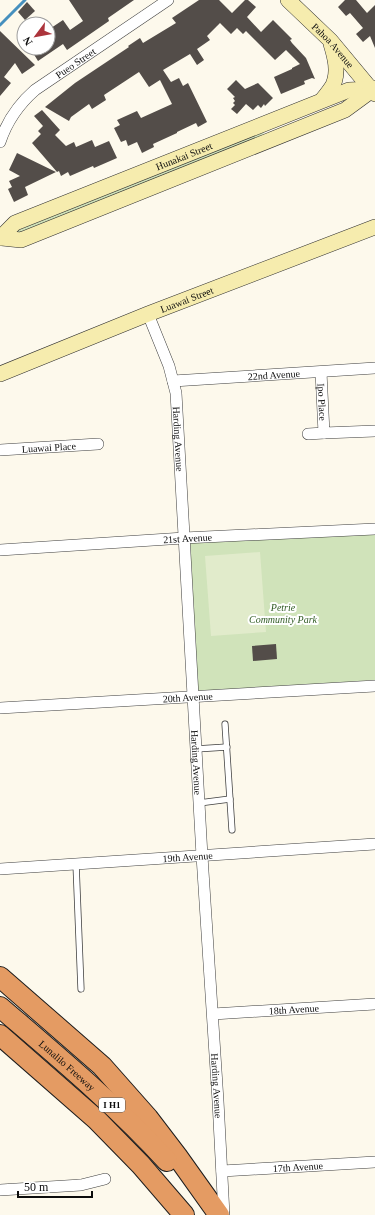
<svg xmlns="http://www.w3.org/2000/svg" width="375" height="1215" viewBox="0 0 375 1215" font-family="Georgia,serif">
  <rect width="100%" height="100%" fill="#fdf9ec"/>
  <g fill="#d0e3ba">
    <path d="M266,127L264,133L256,139L21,233L16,232L18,226Z"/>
    <path d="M375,534V680L198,692L190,543Z"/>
  </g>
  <path fill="#e1ebcb" d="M260,552L266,632L211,636L205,556Z"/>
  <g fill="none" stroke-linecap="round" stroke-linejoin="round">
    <path stroke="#4690be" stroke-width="3" d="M0,25L25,0"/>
  </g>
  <g fill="#534d49">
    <path d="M69,0H134L108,18L109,21L67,50L63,44L38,61L30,48H48V30L63,20L70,30L83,21Z"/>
    <path d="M199,0H219L232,13L245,0H248L256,7L247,17L261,32L273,20L292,39L290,40L292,43L306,58L315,79L312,78L304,81L305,84L281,94L274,77L292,69V68L300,64L286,50L275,60L246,31L243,34L237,28L231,34L220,23L207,36L210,40L197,49L204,60L197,65L190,54L163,70L171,82L179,78L183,86L188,83L207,122L198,127L196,123L177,132V133L153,144L154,147L142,153L137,142L128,146L126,140L121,142L114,128L120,125L117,120L137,111L141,118L172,104L160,80L149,87L139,72L104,95L106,100L92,109L89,104L71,117L69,121L45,107L75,83L129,47L128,46L140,38L143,43L176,23L172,18Z"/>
    <path d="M345,0H356L367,13L375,5V48L370,36L363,42L356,34L363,28L350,13L346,16L338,7Z"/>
    <path d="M27,2L35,11L25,20L18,12Z"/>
    <path d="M0,31L35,65L22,74L15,63L4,77L11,83L0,96Z"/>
    <path d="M236,80L245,89L258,83L273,98L265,106L264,104L261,108L258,105L253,110L246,104L237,114L231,109L235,105L233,103L235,101L233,98L235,97L227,89Z"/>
    <path d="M42,110L60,130L55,135L66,146L74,142L76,147L92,140L95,147L109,141L117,158L94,168L93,166L70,176L68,172L61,176L59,171L57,172L32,143L41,134L38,131L43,126L34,116Z"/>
    <path d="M17,153L56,172L25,187L28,195L14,202L8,189L12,187L9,181L20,176L9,170Z"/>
    <path d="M276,644L277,659L253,661L252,646Z"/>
  </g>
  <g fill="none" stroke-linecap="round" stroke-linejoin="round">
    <defs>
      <g id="lane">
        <path d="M225,724L232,830"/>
        <path d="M196,749L227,747"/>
        <path d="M199,803L230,799"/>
        <path d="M76,864L81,989"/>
      </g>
      <g id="street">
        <path id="s1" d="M0,142C7,121 19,104 35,90L168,0"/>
        <path id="s2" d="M148,314L169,366L176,393L202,856L218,1101L224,1215"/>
        <path id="s3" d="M321,372L324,433L375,431"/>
        <path id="s4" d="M173,381L375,368"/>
        <path d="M308,434L324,433"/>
        <path id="s5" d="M0,450L98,444"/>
        <path id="s6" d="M0,550L184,538L375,529"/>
        <path id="s7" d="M0,708L375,686"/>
        <path id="s8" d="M0,869L375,844"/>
        <path id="s9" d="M213,1014L375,1004"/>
        <path id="s10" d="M222,1171L375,1162"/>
        <path d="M0,1190L81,1185L105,1179"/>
      </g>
      <g id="secondary">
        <path id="s11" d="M288,0L331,41L375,94"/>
        <path d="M322,100C326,95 330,90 333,85C339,72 335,57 331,44"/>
        <path id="s12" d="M0,238L15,223L349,90L372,89"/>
        <path d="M2,238L21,240L345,110L375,88"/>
        <path id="s13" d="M0,374L148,314L375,227"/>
      </g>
      <g id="highway">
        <path d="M0,977L102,1066L148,1118L177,1156L219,1215"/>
        <path id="s14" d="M0,1007C57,1056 116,1105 167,1161"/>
        <path d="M0,1035L97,1120L141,1165L184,1215"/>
      </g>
    </defs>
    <use href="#lane" stroke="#3f3f3f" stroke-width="7"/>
    <use href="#street" stroke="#3f3f3f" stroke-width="12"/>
    <use href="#secondary" stroke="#2e2e2e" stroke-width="16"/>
    <use href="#highway" stroke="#1d1d1d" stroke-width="22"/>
    <use href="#lane" stroke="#fff" stroke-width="5.5"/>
    <use href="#street" stroke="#fff" stroke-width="11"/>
    <use href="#secondary" stroke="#f6ecae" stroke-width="15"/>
    <use href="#highway" stroke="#e49b63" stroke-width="20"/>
  </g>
  <g text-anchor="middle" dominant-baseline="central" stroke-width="4" stroke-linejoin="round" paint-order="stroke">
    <rect fill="#fff" stroke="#555" stroke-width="1" x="99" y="1098" width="26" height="14" rx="3"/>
    <g font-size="9" font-weight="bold" fill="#0c0c0c">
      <text x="112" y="1105">I H1</text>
    </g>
    <g font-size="10" fill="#0c0c0c" stroke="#fff">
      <text stroke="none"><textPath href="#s11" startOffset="64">Pahoa Avenue</textPath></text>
      <text stroke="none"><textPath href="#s1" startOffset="112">Pueo Street</textPath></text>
      <text stroke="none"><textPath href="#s12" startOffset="203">Hunakai Street</textPath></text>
      <text stroke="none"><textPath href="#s13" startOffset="201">Luawai Street</textPath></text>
      <text stroke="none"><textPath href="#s4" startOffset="101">22nd Avenue</textPath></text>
      <text stroke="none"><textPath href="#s3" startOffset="30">Ipo Place</textPath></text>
      <text stroke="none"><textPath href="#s2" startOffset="130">Harding Avenue</textPath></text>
      <text stroke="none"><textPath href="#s5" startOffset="49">Luawai Place</textPath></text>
      <text stroke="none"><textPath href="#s6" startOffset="188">21st Avenue</textPath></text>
      <text stroke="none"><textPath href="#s7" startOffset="188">20th Avenue</textPath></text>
      <text stroke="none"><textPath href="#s2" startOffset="454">Harding Avenue</textPath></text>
      <text stroke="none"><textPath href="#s8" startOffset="188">19th Avenue</textPath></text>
      <text stroke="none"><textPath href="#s9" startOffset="81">18th Avenue</textPath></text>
      <text stroke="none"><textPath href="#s14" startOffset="89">Lunalilo Freeway</textPath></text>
      <text stroke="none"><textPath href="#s2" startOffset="778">Harding Avenue</textPath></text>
      <text stroke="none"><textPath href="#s10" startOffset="76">17th Avenue</textPath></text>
    </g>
    <g font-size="10" font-style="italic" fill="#305b24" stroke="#fff">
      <text x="283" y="607">Petrie<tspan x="283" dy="12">Community Park</tspan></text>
    </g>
  </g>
  <g transform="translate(36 36) rotate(238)"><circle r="19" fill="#ffffff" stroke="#9e9e9e"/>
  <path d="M0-3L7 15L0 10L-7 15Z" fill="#ac343c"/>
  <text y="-6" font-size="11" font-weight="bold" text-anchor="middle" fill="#0c0c0c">N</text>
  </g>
  <path d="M18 1191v6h74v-6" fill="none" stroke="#0c0c0c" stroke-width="2"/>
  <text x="24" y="1191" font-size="12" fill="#0c0c0c" stroke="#ffffff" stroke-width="3" paint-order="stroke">50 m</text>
</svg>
